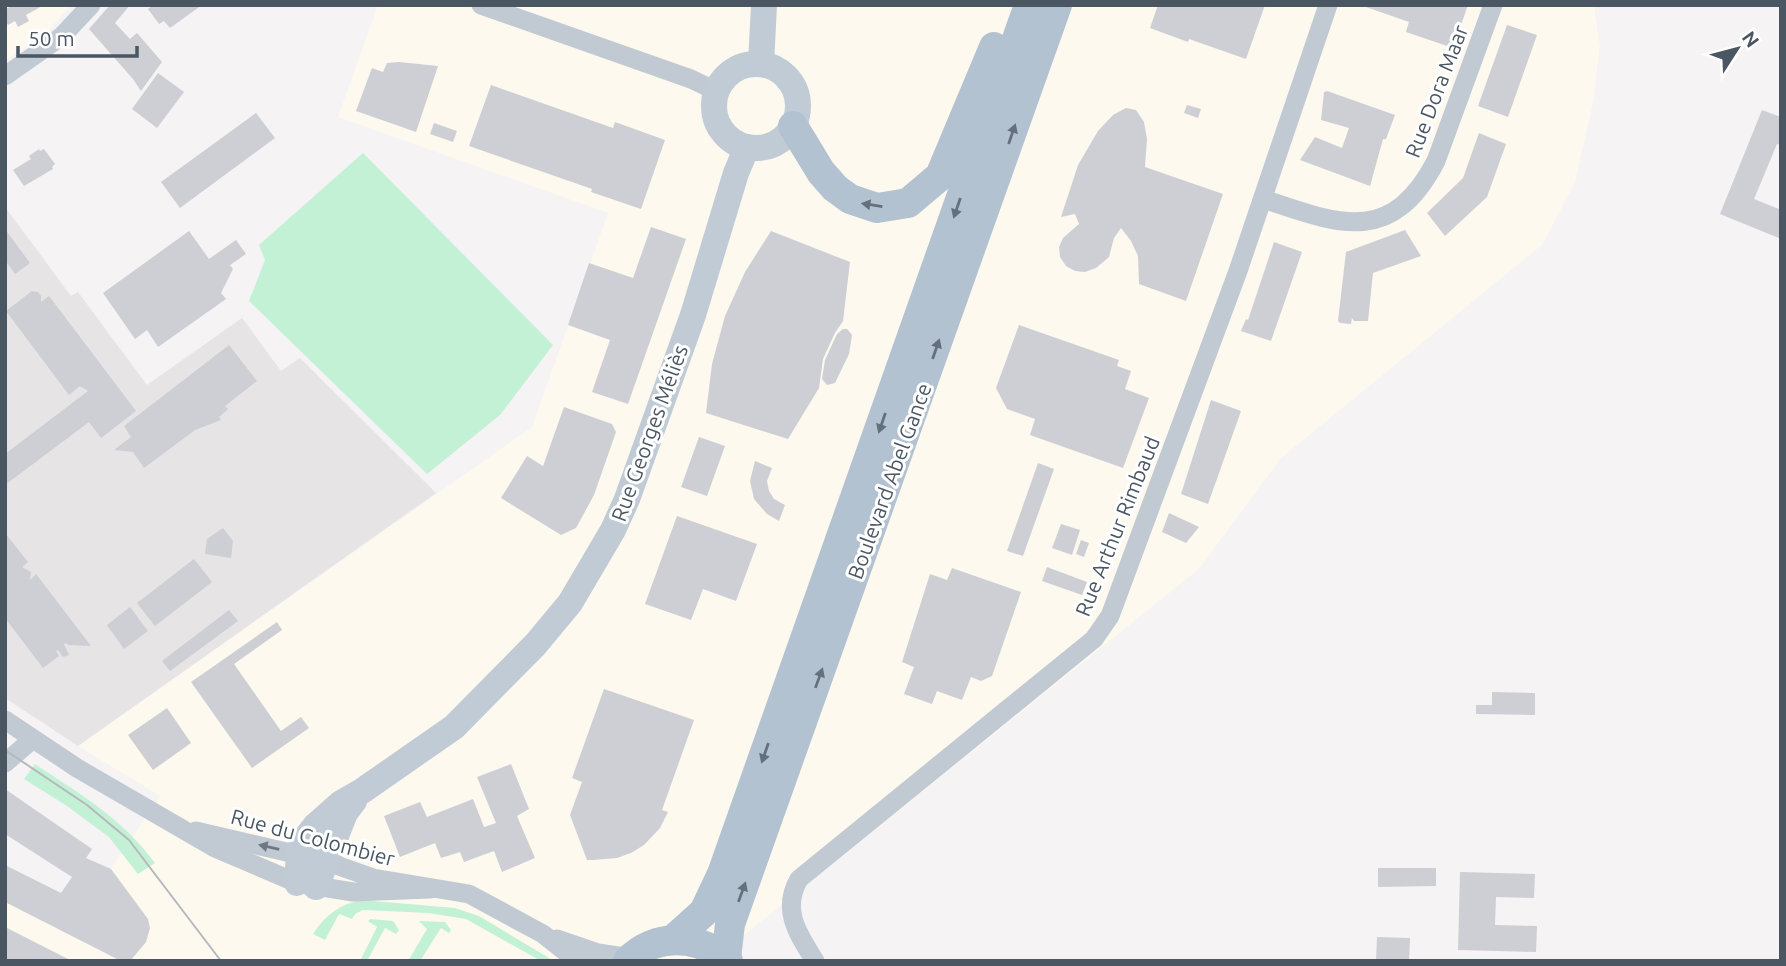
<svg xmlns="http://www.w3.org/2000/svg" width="1786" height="966" viewBox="0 0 1786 966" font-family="Ubuntu,sans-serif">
  <rect width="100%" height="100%" fill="#f5f3f3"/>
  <g fill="#fdf9ef">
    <path d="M5,5H72L46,33L5,61Z"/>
    <path d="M378,5H1594L1600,46L1593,103L1575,182L1543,244L1280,459L1200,568L712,961H5V902L76,937L110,870L160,796L78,746L532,427L608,213L338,117Z"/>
  </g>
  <path fill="#e6e4e5" d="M5,207L71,296L78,292L147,385L242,318L281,371L300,358L436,493L78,746L5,698Z"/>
  <g fill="#c3f1d5">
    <path d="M363,153L553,345L500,415L427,474L249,301L265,260L259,245Z"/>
    <path d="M35,764C81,795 121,817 155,863L138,874L109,837L67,806L24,779Z"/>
    <path d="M362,900L455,908L479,916L554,961H541L466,919L428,913L363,910L355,914L352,919L339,914L325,940L313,934C325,915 340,904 362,900Z"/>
    <path d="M370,919L393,921L399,930L396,934L385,928L367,961L361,959L377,927L368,921Z"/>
    <path d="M419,921L445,922L451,930L449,933L441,928L420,961H408L427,929Z"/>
  </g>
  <g fill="#cdcfd5">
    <path d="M12,5H44L26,15L29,21L18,27L15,21L8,25L5,20V10Z"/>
    <path d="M110,5H130L115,23L130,39L137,33L162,62L141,91L133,79L89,29Z"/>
    <path d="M153,5H202L170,28L164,21L159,24L148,9Z"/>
    <path d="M1158,5H1265L1246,59L1189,39L1188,42L1150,28Z"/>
    <path d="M1468,5L1453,48L1406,32L1409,22L1363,6Z"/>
    <path d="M1507,25L1537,35L1508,117L1478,106Z"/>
    <path d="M399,62L438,66L416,132L356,111L372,68L383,72L387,63Z"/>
    <path d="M158,73L184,92L157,128L132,109Z"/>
    <path d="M491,85L613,128L615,122L665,140L641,209L591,192L592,189L469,146Z"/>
    <path d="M1327,91L1395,115L1386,139H1383L1370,186L1300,160L1315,137L1342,148L1349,128L1321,120L1324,92Z"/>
    <path d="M1187,105L1201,109L1198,118L1184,113Z"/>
    <path d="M1126,108L1136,110L1144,122L1147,139L1145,167L1223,194L1186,301L1139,284L1138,256L1131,241L1121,228L1114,238L1109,257L1096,268L1085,272L1075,271L1066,266L1060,257L1059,247L1063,238L1079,224L1075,214L1061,217L1078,165L1098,131L1113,115Z"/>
    <path d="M1762,110L1781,117V145L1777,144L1754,199L1781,210V239L1720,214Z"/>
    <path d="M256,113L275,138L180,208L161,182Z"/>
    <path d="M434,123L457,131L453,142L430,134Z"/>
    <path d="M1479,133L1506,144L1487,197L1445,236L1427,213L1463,178Z"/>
    <path d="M39,149L40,151L44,149L55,164L52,167L53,169L24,186L13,170L31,159L29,156Z"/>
    <path d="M651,227L686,239L628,404L592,392L610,340L568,325L589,263L633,278Z"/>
    <path d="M5,229L30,263L15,274L5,260Z"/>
    <path d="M1405,230L1421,256L1373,273L1368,321H1354L1352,318L1351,324L1340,323L1338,321L1346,252Z"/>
    <path d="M189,231L209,259L236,240L246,254L230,265L233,269L221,293L226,299L158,347L147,330L135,339L103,293Z"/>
    <path d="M771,231L850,262L843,321L835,333L823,359L819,388L788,439L706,413L712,364L725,316L745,272Z"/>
    <path d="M1274,242L1302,252L1271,341L1241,331L1246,319L1248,320Z"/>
    <path d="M32,291L38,292L41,296V302L49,296L136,411L101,438L89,422L5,485V454L88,391L80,386L69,395L6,311Z"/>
    <path d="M1019,325L1119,360L1117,366L1131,371L1125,389L1149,398L1123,468L1030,435L1035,419L1007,409L996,388Z"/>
    <path d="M843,329H847L852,335L849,354L835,383L827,385L822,379L825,360L837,334Z"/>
    <path d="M229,345L257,381L225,406L228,409L219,417L221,420L195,430L144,468L133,452L114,450L131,437L124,426Z"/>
    <path d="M1211,400L1241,411L1208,504L1181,494Z"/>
    <path d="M564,407L612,424L616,432L594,495L576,528L561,535L501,498L527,456L543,466Z"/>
    <path d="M699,437L725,446L707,496L681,487Z"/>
    <path d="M755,461L772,468L767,481L769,491L774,499L785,505L779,521L767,514L754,499L750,481Z"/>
    <path d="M1038,463L1054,469L1023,556L1007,551Z"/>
    <path d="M1169,513L1199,527L1186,543L1162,532Z"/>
    <path d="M677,516L757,544L736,601L703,589L691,620L645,604Z"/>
    <path d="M1061,524L1080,530L1072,555L1052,548Z"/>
    <path d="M223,528L233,541L231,558L205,554L207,539Z"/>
    <path d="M5,533L28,562L22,567L31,572L30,580L36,574L91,646L68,645L66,643L64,644L69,655L63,657L58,650L56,651L59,656L43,668L5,618Z"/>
    <path d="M1081,540L1089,543L1084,557L1076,554Z"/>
    <path d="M194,559L212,582L155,626L137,603Z"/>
    <path d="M1047,567L1087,582L1082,595L1042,581Z"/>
    <path d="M952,568L1021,592L992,676L981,681L971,677L962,700L937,691L932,704L904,694L914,667L902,662L930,574L947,580Z"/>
    <path d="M130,607L148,631L124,649L107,625Z"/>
    <path d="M229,610L238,621L170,671L162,661Z"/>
    <path d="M277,622L282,630L234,664L281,731L301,717L309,728L252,768L191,682Z"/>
    <path d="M604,689L694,720L662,810L668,812L660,828L644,845L631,853L617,858L593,860H587L570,815L582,782L572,778Z"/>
    <path d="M1492,692L1535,693V715L1476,714V705H1492Z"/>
    <path d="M167,708L191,743L153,770L128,735Z"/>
    <path d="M511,764L529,809L517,816L535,858L502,872L494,851L464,862L460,852L441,858L435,843L400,857L384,816L420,802L427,817L473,799L484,827L496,823L477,777Z"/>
    <path d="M5,789L92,849L86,858L111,869L148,919L150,928L146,942L131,960L121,961L5,902V865L61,893L72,877L5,834Z"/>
    <path d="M1378,868H1436V886L1378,887Z"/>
    <path d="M1460,872L1535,874L1534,898L1496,897L1495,925L1537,926L1536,952L1458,950Z"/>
    <path d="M5,927L72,961H5Z"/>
    <path d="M1377,937L1410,938L1409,961H1376Z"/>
  </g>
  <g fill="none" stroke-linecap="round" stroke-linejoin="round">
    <g stroke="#c1cad2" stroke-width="19">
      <path d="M481,5L691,79L716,91"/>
      <path d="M5,76L62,36L91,5"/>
      <path d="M1263,199C1338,224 1391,247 1436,161L1493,5"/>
      <path d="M5,720L77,768L215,848L297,883L353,892L430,889"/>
      <path d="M5,763L33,739"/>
      <path d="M196,831L325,861L373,878L469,894L543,934L577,961"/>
      <path d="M557,939L598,953L631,958"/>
      <path d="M815,961C798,934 781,910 799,879L1094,639L1110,616L1238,271L1328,5"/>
    </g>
    <g stroke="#c1cbd6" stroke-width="26">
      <circle cx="756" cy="106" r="42"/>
      <path d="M761,64L764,5"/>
      <path d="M297,883L299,854L303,841L315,826L341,803L362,791L454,727L535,645L570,603L613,530L627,499L693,315L736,173L747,147"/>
      <path d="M316,887L345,813L354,801"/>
    </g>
    <g stroke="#b3c2d1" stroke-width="30">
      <path d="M793,126L821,172L835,188L850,199L877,208L908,203L940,176L994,47"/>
      <path d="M674,939L704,912L722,874L1029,5"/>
      <path d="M726,958L730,924L1057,5"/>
      <path d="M628,961C655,932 700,935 728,961"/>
    </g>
    <path stroke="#b5b8bd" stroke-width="2" d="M5,750L87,805L129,840L221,961"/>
  </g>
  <defs><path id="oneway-solid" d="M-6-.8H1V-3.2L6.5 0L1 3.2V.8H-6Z" transform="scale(1.75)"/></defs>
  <g fill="#64717d">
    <use href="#oneway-solid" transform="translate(1012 134) rotate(-71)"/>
    <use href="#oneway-solid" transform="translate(872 205) rotate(-171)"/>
    <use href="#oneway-solid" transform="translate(957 208) rotate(109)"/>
    <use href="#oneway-solid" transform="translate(936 349) rotate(-71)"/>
    <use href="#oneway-solid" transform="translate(882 423) rotate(109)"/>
    <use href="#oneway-solid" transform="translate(819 678) rotate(-70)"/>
    <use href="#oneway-solid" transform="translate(765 753) rotate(109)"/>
    <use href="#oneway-solid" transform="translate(742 892) rotate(-70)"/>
  </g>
  <use fill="#6e7983" href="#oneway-solid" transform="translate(269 847) rotate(-167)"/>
  <g text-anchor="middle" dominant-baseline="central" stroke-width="6" stroke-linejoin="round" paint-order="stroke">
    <g font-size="21" fill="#4a5661" stroke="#fff">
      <text transform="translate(1436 91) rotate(-69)">Rue Dora Maar</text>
      <text transform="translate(649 433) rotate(-70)">Rue Georges Méliès</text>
      <text transform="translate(889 481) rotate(-70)">Boulevard Abel Gance</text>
      <text transform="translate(1117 526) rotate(-68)">Rue Arthur Rimbaud</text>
      <text transform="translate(313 837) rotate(15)">Rue du Colombier</text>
    </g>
  </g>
  <rect width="1786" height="966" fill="none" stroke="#4a5661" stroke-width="14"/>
  <g transform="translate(1737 49) rotate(54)" stroke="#ffffff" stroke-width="5" paint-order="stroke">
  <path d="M0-5L12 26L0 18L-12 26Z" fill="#4a5661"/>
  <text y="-10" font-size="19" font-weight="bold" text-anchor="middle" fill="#4a5661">N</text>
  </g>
  <path d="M18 46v10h119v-10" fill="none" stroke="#4a5661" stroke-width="3.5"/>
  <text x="28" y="46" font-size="21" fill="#4a5661" stroke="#ffffff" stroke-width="5" paint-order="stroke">50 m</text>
</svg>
